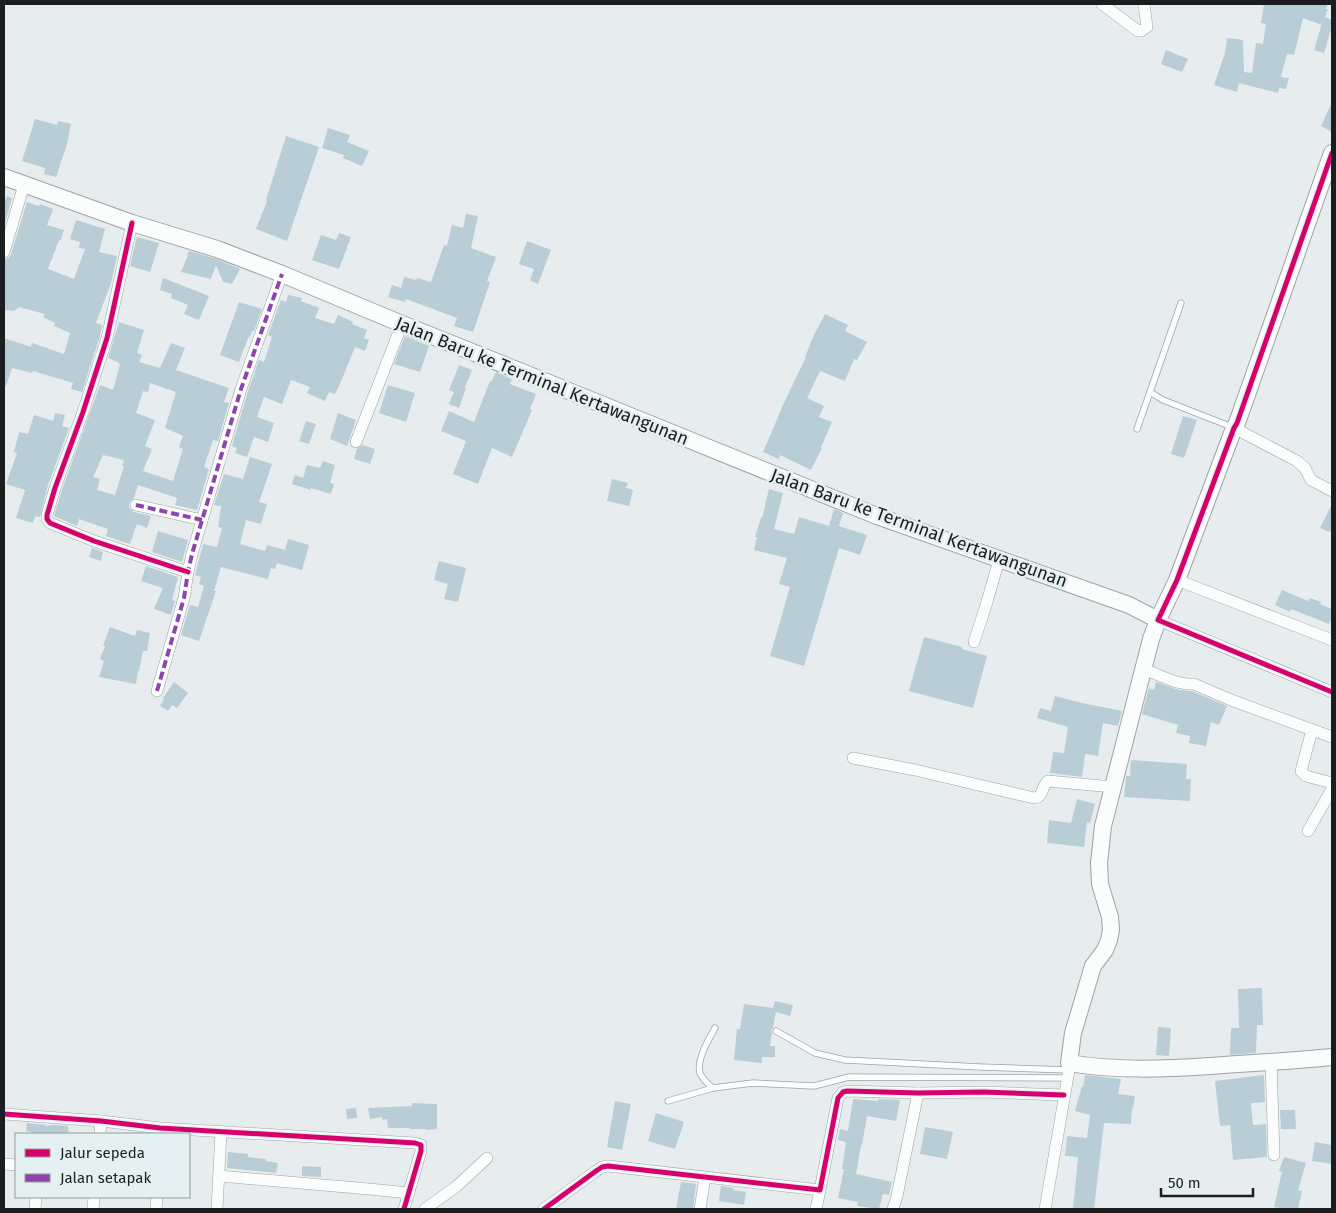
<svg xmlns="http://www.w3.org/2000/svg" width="1336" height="1213" viewBox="0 0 1336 1213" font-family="'Fira Sans',sans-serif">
  <rect width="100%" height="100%" fill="#e7edee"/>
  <g fill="#b8cdd5" fill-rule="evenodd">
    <path d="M1264,4H1328L1326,9H1328L1325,17L1332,20V26L1324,53L1314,50L1322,23V25L1303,18L1294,55L1287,54L1281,77L1289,78L1286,89L1279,88L1278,93L1239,83L1237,92L1214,85L1225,53L1227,38L1243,40L1244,72L1252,73L1256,43L1263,44L1266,24L1261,23Z"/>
    <path d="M1166,50L1188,59L1182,72L1161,64Z"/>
    <path d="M1332,102V132L1321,126Z"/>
    <path d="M35,119L57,125L58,121L71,124L67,144L56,177L44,174L45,168L22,161Z"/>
    <path d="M328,128L350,135L347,142L369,151L362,166L343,158L344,155L322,148Z"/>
    <path d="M286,136L319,147L287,241L256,229L267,201L266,200Z"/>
    <path d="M7,196L12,198L4,227V204Z"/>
    <path d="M27,202L39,206L40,204L53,209L47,225L64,230L61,240H59L48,269L74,279L85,249L79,248L80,242L70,239L76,220L105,229L99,252L117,256L111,283L96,323L102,325L100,336L82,392L71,389L73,383L33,371L32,373L12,368L6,386H4V338L31,347L32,343L64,354L70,333L54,326L55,323L43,317L45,314L19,307L14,311L4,310V259L9,258L11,254Z"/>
    <path d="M466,214L478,216L471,248L496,257L487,281L490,282L473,332L454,326L457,318L406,299L405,302L388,297L392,285L401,288L404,277L416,280L417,278L431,282L444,245L447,246L452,225L463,228Z"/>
    <path d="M339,233L351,237L339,269L312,260L321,235L336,240Z"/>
    <path d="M137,237L159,243L150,272L130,266Z"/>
    <path d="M527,241L551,250L538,284L530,280L534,269L519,264Z"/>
    <path d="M189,251L214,258L240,269L232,284L223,282L216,265L211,279L181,272L188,255H187Z"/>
    <path d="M163,278L209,296L199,320L184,314L188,305L171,298L172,294L160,290Z"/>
    <path d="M288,295L302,298L301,301L319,308L315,318L334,324L338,315L353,322L352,324L367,330L364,338L369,340L365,351L355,347L340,384L335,394L329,392L325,401L307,393L310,387L291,380L282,404L264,397L257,417L274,423L268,442L254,437L247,457L235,453L237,448L232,446L248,391L259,360L264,362L272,337L268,335L281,300L286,302Z"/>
    <path d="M239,302L262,309L254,331H252L250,337L249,336L239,362L220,355Z"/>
    <path d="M825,314L848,325L845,331L867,342L857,360L854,359L845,381L820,371L807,398L824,406L819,417L832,422L821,447L822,448L811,470L780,455L779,459L763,452L781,410V409L806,357H805L813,337Z"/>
    <path d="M119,322L144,330L137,353L142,355L139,362L160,368L171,343L185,348L176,370L229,388L224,402L229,403L218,441L213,440L204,467L209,469L197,510L175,505L177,498L138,485L134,498L129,503V508L134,512L151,516L147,528L137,524L130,544L106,536L108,529L79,519L77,526L54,516L62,490L100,385L113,390L120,364L118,363V362L108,358ZM150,383L176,392L165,428L183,436L179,447L183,449L173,481L143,471L152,449L145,446L155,420L136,413L143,391L148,392ZM103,455L124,460L122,465L124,466L115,495L97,490L100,479L93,477Z"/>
    <path d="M405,336L429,346L420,372L394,364Z"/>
    <path d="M459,365L472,370L465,387L466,388L459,408L449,404L454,392L449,390Z"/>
    <path d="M496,372L512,379L510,384L536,394L530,409L532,410L512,457L492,448L478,484L453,474L466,441L441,431L449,411L474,422L490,381L491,382Z"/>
    <path d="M388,385L415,393L406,422L379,413Z"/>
    <path d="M55,413L65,415L62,426L69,428L48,485L40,517L35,516L33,523L16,518L25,490L6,484L17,453L14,452L19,432L28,434L34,415L53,421Z"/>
    <path d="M338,413L356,420L347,446L330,439Z"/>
    <path d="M1183,416L1197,420L1184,458L1171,454Z"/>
    <path d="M306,421L316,424L309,444L299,441Z"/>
    <path d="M363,445L375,449L370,464L354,459L357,449Z"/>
    <path d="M250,457L272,464L259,502L267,504L261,524L246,520L240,544L265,551L267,545L285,550L288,539L309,545L302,570L277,563L275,569L271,568L268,579L221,567L214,591H216L213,600L199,641L181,635L190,605L198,607L204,586L199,584L201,577L195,575L203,544L217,547L222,528L218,527L221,506L214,505L224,474L243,479Z"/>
    <path d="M323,461L335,465L330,483L334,484L331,494L311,488V490L292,484L295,475L303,478L307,465L320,468Z"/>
    <path d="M612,479L628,483L626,488L633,490L629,506L607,501Z"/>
    <path d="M769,489L783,493L774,529L794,534L799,517L829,526L834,509L843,513L839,526L867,535L860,555L839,548L804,666L770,656L790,587L779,584L787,558L754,550L757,537H755L761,518H762Z"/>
    <path d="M1332,504V527L1330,532L1320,528Z"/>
    <path d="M158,531L188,540L182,562L152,552Z"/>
    <path d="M92,548L103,552L101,561L89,557Z"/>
    <path d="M439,561L466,568L458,602L444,599L448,584L434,580Z"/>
    <path d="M146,566L178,577L172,600L175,601L171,615L154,609L163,588L141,581Z"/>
    <path d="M1282,590L1308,601L1310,598L1321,602L1320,604L1332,609V617L1329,624L1291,609L1290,612L1275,605Z"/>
    <path d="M110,627L135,636L137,630L150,633L147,651H143L139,671H138L136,684L99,677L104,661L100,659L105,646H103Z"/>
    <path d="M924,637L962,647V649L987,656L973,708L909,691Z"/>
    <path d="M174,682L188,693L177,708L172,705L168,711L160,706L164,699L163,698Z"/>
    <path d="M1156,682L1179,690L1192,691L1227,706L1219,725L1211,722L1206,746L1189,743L1190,736L1176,733L1178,725L1142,714L1149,688L1154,690Z"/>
    <path d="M1055,696L1082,703L1122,711L1118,726L1103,723L1098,756L1085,754L1082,777L1050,773L1053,752L1064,753L1068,727L1037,718L1040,708L1051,711Z"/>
    <path d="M1131,760L1187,764L1186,779H1191L1190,801L1124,797L1126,778V776H1130Z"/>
    <path d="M1077,799L1095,804L1090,823L1087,822L1084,847L1047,843L1049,820L1071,823Z"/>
    <path d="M1262,988L1263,1025H1257L1256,1053L1230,1055L1231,1028H1239L1238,989Z"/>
    <path d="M775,1001L793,1005L790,1016L776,1012L773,1027L771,1031L772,1033L770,1046H775V1057H762V1063L734,1060L737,1029H740L744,1004L773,1008Z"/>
    <path d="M1158,1027L1171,1028L1169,1056L1156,1055Z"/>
    <path d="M1085,1075L1121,1079L1118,1094L1135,1096L1133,1108H1132L1131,1124L1104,1123L1094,1209H1073L1078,1157L1065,1156L1067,1136L1087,1138L1090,1115L1075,1111L1082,1086L1083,1087Z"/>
    <path d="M1264,1075L1265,1102L1251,1103L1253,1125L1266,1124L1267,1157L1233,1160L1230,1125L1220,1126L1215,1081Z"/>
    <path d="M853,1099L878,1101V1099L900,1100L896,1121L867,1116L862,1145H861L856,1174L892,1182L889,1195L883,1194L879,1209L857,1206L858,1202L838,1198L844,1169H842L846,1142L838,1140L840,1129L848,1131Z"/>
    <path d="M615,1101L631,1104L622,1150L607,1147Z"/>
    <path d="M412,1103L437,1104V1129L426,1130V1129H410V1128H388L387,1119L382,1120V1117L370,1119L368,1108L412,1106Z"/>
    <path d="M356,1108L357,1118L347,1119L346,1109Z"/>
    <path d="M1280,1110H1295L1296,1129H1281Z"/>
    <path d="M656,1113L684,1122L675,1149L648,1141Z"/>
    <path d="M27,1123L46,1125V1126L54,1125L68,1126L69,1134H32L31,1132L26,1131Z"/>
    <path d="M925,1127L953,1132L947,1159L920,1154Z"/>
    <path d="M1315,1142L1332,1145V1164L1312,1161Z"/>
    <path d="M228,1152L248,1154V1157L266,1159V1161L278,1163L276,1173L227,1168Z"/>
    <path d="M1284,1157L1306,1163L1298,1190L1302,1191L1298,1209H1286L1274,1207L1282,1172L1279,1171Z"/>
    <path d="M302,1166L321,1167V1177L302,1176Z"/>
    <path d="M681,1182L696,1184L693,1209H676Z"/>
    <path d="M721,1186L734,1188L733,1190L746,1192L744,1205L719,1201Z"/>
  </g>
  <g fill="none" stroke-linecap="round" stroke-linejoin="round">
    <defs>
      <g id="lane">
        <path d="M1181,303L1150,392L1163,400L1232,427"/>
        <path d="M1137,429L1150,392"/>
        <path d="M776,1031L815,1053L845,1060L980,1067L1069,1070"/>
        <path d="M713,1088C708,1084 702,1079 700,1073C696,1060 709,1039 715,1028"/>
        <path d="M668,1101L713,1088L753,1083L814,1086L849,1077L1068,1078"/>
      </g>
      <g id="street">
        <path d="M1102,4L1138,31H1141L1147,27L1144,4"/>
        <path d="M132,223L107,338L83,412L55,488L47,515V519L50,523L94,541L188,572"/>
        <path d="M4,252L24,185"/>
        <path d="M1234,428L1297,461L1305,468L1311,480L1332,491"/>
        <path d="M356,442L402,324"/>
        <path d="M136,505L202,520"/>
        <path d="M1177,580L1332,640"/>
        <path d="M1158,620L1332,692"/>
        <path d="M974,642L987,602L999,560"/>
        <path d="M1144,669C1159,675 1177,685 1194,684L1231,700L1332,737"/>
        <path d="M157,691L184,598L188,572L192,554L241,389L282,274"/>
        <path d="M1312,730L1301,771L1306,776L1332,783"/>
        <path d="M853,758L915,770L1034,798C1045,797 1041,785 1048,781L1113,787"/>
        <path d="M1308,831L1332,789"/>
        <path d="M1271,1062L1274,1155"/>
        <path d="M4,1114L101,1121L160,1128L415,1143L421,1145V1151L404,1209"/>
        <path d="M100,1134L101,1121"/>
        <path d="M4,1164L16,1165"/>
        <path d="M219,1176L369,1189L409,1193"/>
        <path d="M35,1209L36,1197"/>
        <path d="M93,1209L94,1197"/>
        <path d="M156,1209L157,1197"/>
        <path d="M217,1209L221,1132"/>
        <path d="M425,1209L457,1186L487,1158"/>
        <path d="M544,1209L596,1171L602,1167L608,1166L820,1190L838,1098L843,1092L847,1091L918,1093L983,1092L1064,1095"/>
        <path d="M700,1209L705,1177"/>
        <path d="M816,1209L820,1190"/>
        <path d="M893,1209L897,1196L918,1093"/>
        <path d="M1045,1209L1069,1070V1063"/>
      </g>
      <g id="secondary">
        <path d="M1332,153L1237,423L1234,428L1177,580L1158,620L1151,639L1103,826L1099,863L1100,884L1110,917L1111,930L1109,940L1105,950L1093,966L1073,1033L1069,1063C1115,1071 1163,1069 1210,1066C1251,1063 1292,1061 1332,1057"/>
        <path d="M4,177L132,223L217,249L282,274L402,324L517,370L877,516L1129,605L1158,620"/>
      </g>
    </defs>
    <use href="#lane" stroke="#9ea3a4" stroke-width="7"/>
    <use href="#street" stroke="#9ea3a4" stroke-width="12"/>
    <use href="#secondary" stroke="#9ea3a4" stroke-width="18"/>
    <use href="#lane" stroke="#fbfcfc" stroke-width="5.5"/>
    <use href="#street" stroke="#fbfcfc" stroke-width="11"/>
    <use href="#secondary" stroke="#fbfcfc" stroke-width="16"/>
    <g stroke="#8e44ad" stroke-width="4" stroke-dasharray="8 4" stroke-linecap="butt">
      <path d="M136,505L202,520"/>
      <path d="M157,691L184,598L188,572L192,554L241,389L282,274"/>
    </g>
    <defs>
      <g id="cycleway">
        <path d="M1332,153L1237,423L1234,428L1177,580L1158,620L1332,692"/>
        <path d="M132,223L107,338L83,412L55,488L47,515V519L50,523L94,541L188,572"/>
        <path d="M4,1114L101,1121L160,1128L415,1143L421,1145V1151L404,1209"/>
        <path d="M544,1209L596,1171L602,1167L608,1166L820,1190L838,1098L843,1092L847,1091L918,1093L983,1092L1064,1095"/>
      </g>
    </defs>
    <use href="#cycleway" stroke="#e4f0f1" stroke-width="8"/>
    <use href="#cycleway" stroke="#d6006c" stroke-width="5"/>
  </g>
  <g text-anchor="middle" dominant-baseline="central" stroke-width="5" stroke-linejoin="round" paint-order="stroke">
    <g font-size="18" fill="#1a1e1e" stroke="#e4f0f1">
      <text transform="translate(542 381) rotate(22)">Jalan Baru ke Terminal Kertawangunan</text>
      <text transform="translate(919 528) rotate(20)">Jalan Baru ke Terminal Kertawangunan</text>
    </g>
  </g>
  <rect width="1336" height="1213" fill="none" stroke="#1a1e1e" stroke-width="10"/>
  <rect x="15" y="1133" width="175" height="65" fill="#e4f0f1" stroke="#939c9d"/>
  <rect x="25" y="1149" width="25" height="8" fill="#d6006c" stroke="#939c9d"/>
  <text x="60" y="1158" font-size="15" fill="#1a1e1e">Jalur sepeda</text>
  <rect x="25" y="1174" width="25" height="8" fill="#8e44ad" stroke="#939c9d"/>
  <text x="60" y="1183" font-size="15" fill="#1a1e1e">Jalan setapak</text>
  <path d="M1161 1188v8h92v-8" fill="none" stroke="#1a1e1e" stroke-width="2.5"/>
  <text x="1168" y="1188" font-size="15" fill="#1a1e1e" stroke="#e4f0f1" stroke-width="4" paint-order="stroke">50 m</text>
</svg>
